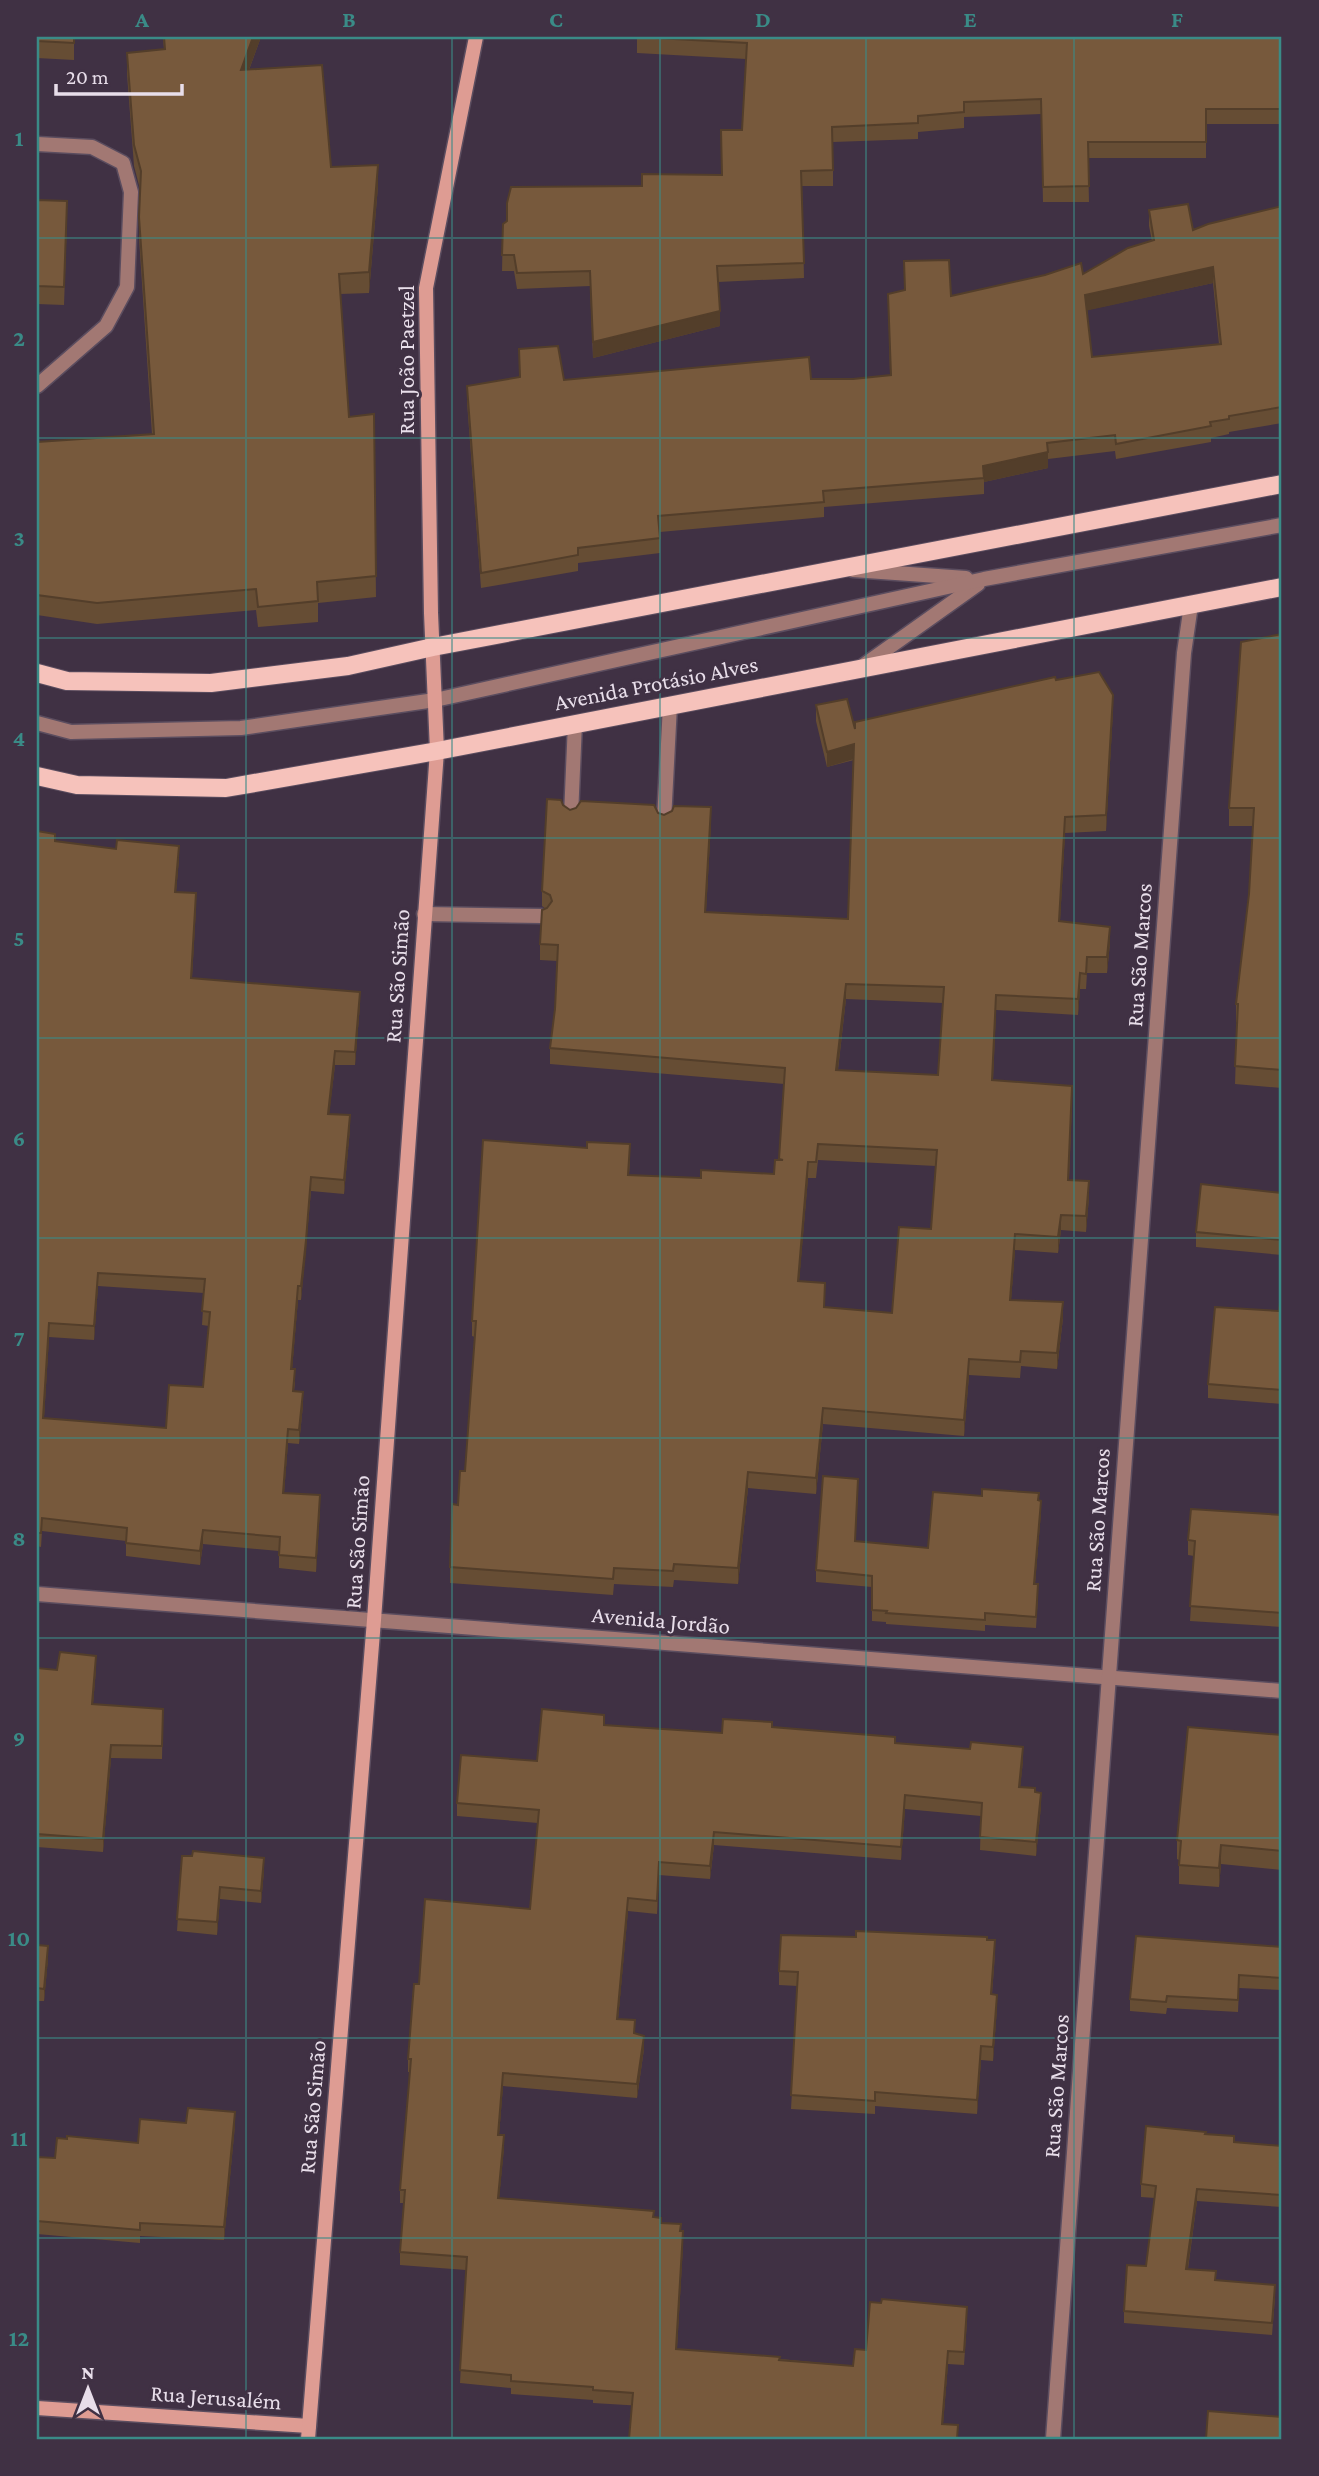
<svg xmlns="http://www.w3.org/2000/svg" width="1319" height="2476" viewBox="0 0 1319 2476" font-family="'Crimson Pro',serif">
  <rect width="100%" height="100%" fill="#403144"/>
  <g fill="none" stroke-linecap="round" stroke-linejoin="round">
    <defs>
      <g id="lane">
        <path d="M37,144L92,147L123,163L131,192L127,287L106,326L37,386"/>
        <path d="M853,570L966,578"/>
        <path d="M860,668L978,584"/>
        <path d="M37,723L71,732L241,728L435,700L984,579L1282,525"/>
        <path d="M571,816L575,723"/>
        <path d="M664,821L670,705"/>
        <path d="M424,914L542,916"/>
      </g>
      <g id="street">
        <path d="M37,1594L1282,1691"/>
        <path d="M1053,2439L1184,653L1191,605"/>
      </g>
      <g id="secondary">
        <path d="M37,2408L309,2426"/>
        <path d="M308,2439L374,1620L437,751L431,613L426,288L476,37"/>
      </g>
      <g id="primary">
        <path d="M37,673L67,681L211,683L348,666L433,647L1282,484"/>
        <path d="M37,776L77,785L226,788L437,751L1282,587"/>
      </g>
    </defs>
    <use href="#lane" stroke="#5b4d5f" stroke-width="17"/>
    <use href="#street" stroke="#5b4d5f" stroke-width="17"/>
    <use href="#secondary" stroke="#5b4d5f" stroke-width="17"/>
    <use href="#primary" stroke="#5b4d5f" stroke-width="20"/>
    <use href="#lane" stroke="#a27873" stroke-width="14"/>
    <use href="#street" stroke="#a27873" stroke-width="14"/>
    <use href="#secondary" stroke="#de9c93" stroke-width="14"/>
    <use href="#primary" stroke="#f6c2bb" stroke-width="18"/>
  </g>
  <g fill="#664d34" fill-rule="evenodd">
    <path d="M37,37H74V60L37,58Z"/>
    <path d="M163,37H261L249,70L331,167L378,186L369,293L340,294L349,417L374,414L376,597L318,603V622L258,627L256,610L97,624L37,615V442L152,434L139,238L140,189L134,166L127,74V53L164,50Z"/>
    <path d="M637,37H1282V124H1206V158H1088L1089,202H1043L1041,114L964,117V128L918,132V139L833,142V186H802L804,278L718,282L720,326L593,358L590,286L517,289L514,271H502L503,224L642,186L721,175L742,130L746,59L637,53Z"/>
    <path d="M37,200L67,219L64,305L37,304Z"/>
    <path d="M1282,206V423L1229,432V434L1211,438V442L1116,459L1115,451L1048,459V468L984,482V494L824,507V517L660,532V553L578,563V571L481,588L467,402V386L564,380L853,379L890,375L888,294L951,296L1083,274L1152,241L1149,226V210L1193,230ZM1213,283L1219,344L1092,357L1087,310Z"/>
    <path d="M1282,634V1088L1235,1084L1237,1022H1236V1004L1249,894L1253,826H1229V808Z"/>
    <path d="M1056,680L1113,711L1106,831L1065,833L1060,921L1110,943L1107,973H1087L1086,989H1080L1078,1015L996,1010L993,1080L1072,1101L1069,1180L1089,1197L1086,1232L1061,1230L1058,1253L1015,1250L1011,1300L1063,1318L1057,1369L1021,1366L1020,1378L969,1375L964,1436L823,1424L816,1494L748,1488L738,1584L674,1580L673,1587L614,1584L613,1595L450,1583V1567L458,1505L465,1471L475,1337L472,1336V1321L630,1160L629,1175L701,1178L774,1174L779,1160L784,1084L550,1064V1048L555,1009L558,961L540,960V944L546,909L542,906V891L563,805L570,810L658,813L711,823L706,912L848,919L854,760L827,767L816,721V705L855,729ZM846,999L943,1003L938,1075L838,1070ZM818,1160L936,1166L931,1229L892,1313L825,1307L799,1281L808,1178H816Z"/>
    <path d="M37,831L55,841L179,859L176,892L196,907L192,978L360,1005L355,1065H335L329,1114L350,1129L344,1194L311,1191L301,1300H298L292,1369L295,1383L294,1391L303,1405L299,1444L288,1443L284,1493L320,1509L316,1572L279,1568V1551L203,1544L200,1565L126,1556V1541L42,1531L41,1547L37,1546ZM98,1286L204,1293L202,1325L209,1326L203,1387L166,1428L44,1418L49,1337L94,1340Z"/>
    <path d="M1282,1193V1255L1196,1247V1232Z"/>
    <path d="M1282,1284V1404L1208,1398V1384L1279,1311Z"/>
    <path d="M858,1490L855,1542L928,1548L1039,1500L1041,1512L1035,1584L1038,1595L1036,1628L985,1625V1631L886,1624V1622L872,1621V1587L816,1582V1570Z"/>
    <path d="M1282,1515V1627L1190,1621L1194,1556L1188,1555V1540Z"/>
    <path d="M37,1668L57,1670L96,1669L93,1704L163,1709L162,1759L111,1758L103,1852L37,1847Z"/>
    <path d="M604,1725L722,1733L772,1727L1023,1761L1020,1787L1035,1792L1041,1806L1036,1856L980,1850L981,1816L905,1809L901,1860L714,1845L710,1879L659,1875L657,1914L628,1911L618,2019L635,2033L644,2049L637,2098L503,2086L499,2135L504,2148L499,2198L654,2217L661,2223L681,2231L683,2245L677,2349L853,2366L866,2350L967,2320L964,2365L948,2364L943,2424L593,2403V2400L511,2394V2388L460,2383L466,2270L400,2265V2252L404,2203H400V2190L410,2072H408V2059L419,1984L530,1909L538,1823L457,1816V1803Z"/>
    <path d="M1282,1735V1870L1221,1864L1219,1887L1179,1884V1860L1177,1859V1840Z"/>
    <path d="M182,1856L264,1871L261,1903L220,1899L217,1935L177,1931Z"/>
    <path d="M987,1940L995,1954L992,1994L997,2008L993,2061L981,2060L977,2114L875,2106V2114L791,2109L798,1986L779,1985V1971Z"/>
    <path d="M37,1945L48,1959L44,2001H37Z"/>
    <path d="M1282,1947V1990L1239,1988L1238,2012L1167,2008L1166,2014L1130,2011V1999Z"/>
    <path d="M186,2123L235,2125L224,2240L140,2236V2243L37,2234V2157L55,2158L138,2143Z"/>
    <path d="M1206,2134L1234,2142L1282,2146V2207L1197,2201L1188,2269L1216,2280L1275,2297L1272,2335L1124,2323V2311L1146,2266L1155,2198L1141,2197V2184Z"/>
  </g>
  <g fill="#533e2a">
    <path d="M253,37H261L241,91V70Z"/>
    <path d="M378,165V186L369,293V272Z"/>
    <path d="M1213,267V283L1085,311V295Z"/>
    <path d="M720,311V326L593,358V342Z"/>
    <path d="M1048,452V468L984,482L983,466Z"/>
    <path d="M1113,695V711L1106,831V815Z"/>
    <path d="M854,744V759L827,767V752Z"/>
    <path d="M711,807V823L705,928V912Z"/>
    <path d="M1065,817V833L1059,937V921Z"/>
    <path d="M179,846V859L175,905V892Z"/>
    <path d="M196,893V907L191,992V978Z"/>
    <path d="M1110,927V943L1107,973V957Z"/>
    <path d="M1080,973V989L1078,1015V999Z"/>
    <path d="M846,984V999L836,1086V1070Z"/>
    <path d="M360,992V1005L355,1065V1052Z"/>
    <path d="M996,995V1010L992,1096V1080Z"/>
    <path d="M335,1051V1065L328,1127V1114Z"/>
    <path d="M350,1115V1129L344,1194V1180Z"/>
    <path d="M808,1162V1178L798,1296V1281Z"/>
    <path d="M311,1177L306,1254L301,1300V1286Z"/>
    <path d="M1089,1181V1197L1086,1232V1216Z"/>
    <path d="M1061,1215V1230L1058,1253V1237Z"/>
    <path d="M1015,1234V1250L1010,1315V1300Z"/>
    <path d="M98,1273V1286L94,1340V1326Z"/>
    <path d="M298,1286V1300L291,1383V1369Z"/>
    <path d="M1063,1302V1318L1057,1369V1353Z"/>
    <path d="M49,1323V1337L43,1432V1418Z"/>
    <path d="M969,1359V1375L964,1436V1420Z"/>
    <path d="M303,1392V1405L299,1444V1430Z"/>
    <path d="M823,1408V1424L816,1494V1478Z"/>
    <path d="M288,1429V1443L283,1506V1493Z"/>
    <path d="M748,1472V1488L738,1584V1568Z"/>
    <path d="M320,1495V1509L316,1572V1558Z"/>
    <path d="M1041,1501V1512L1034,1595V1584Z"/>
    <path d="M203,1530V1544L200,1565V1551Z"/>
    <path d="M96,1656V1669L92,1717V1704Z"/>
    <path d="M111,1745V1758L103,1852V1839Z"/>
    <path d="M1023,1747V1761L1019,1800V1787Z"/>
    <path d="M1041,1793V1806L1036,1856V1842Z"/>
    <path d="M905,1795V1809L901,1860V1847Z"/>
    <path d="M714,1832V1845L710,1879V1866Z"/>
    <path d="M1221,1845V1864L1219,1887V1868Z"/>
    <path d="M264,1858V1871L261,1903V1891Z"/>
    <path d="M659,1862V1875L657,1914V1901Z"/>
    <path d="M220,1887V1899L217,1935V1922Z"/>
    <path d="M628,1898V1911L617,2032V2019Z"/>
    <path d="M48,1946V1959L44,2001V1989Z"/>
    <path d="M997,1995V2008L993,2061V2047Z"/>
    <path d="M644,2036V2049L637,2098V2084Z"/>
    <path d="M981,2046V2060L977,2114V2100Z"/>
    <path d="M503,2073V2086L498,2148V2135Z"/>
    <path d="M235,2112V2125L224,2240V2227Z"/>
    <path d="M504,2135V2148L498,2211V2198Z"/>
    <path d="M1197,2189V2201L1186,2281V2269Z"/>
    <path d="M683,2231V2245L676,2362V2349Z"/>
    <path d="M948,2351V2364L942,2437V2424Z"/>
  </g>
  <g fill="#77593c" stroke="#533e2a" stroke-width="2" fill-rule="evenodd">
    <path d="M37,37H74V43L37,41Z"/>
    <path d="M164,37H253L241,70L322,65L331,167L378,165L369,272L339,274L349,417L374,414L376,576L317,582L318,601L258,607L256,589L97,603L37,595V442L154,434L139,217L141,171L134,145L127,53L165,49Z"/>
    <path d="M637,37H1282V109H1206V142H1088L1089,186L1043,187L1041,99L964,102V112L918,116V123L832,127L833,170L801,171L804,263L717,266L720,311L593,342L590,271L517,273L514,255H502L503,224L507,221V203L511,187L642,186V174L722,175L721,130H742L747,43Z"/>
    <path d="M37,200L67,201L64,287L37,286Z"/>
    <path d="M1188,204L1193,230L1208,224L1282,206V407L1229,416V419L1210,422L1211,426L1116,444L1115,435L1047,443L1048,452L983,466L984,478L823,491L824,502L658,516L660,538L578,548V555L481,573L467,386L520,377L519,349L558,346L564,380L809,357L811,379H853L891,375L888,294L905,290L904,261L949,260L951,296L1045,275L1081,263L1083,274L1128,248L1154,240L1149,210ZM1213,267L1221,344L1092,357L1085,295Z"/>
    <path d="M1282,634V1070L1235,1066L1238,1004H1236L1249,894L1254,808H1229L1241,642Z"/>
    <path d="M1099,672L1113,695L1106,815L1065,817L1059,921L1110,927L1107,957H1087L1086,974L1080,973L1078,999L996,995L992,1080L1072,1086L1068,1180L1089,1181L1086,1216L1061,1215L1058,1237L1015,1234L1010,1300L1063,1302L1057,1353L1021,1351L1020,1362L969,1359L964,1420L823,1408L816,1478L748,1472L738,1568L674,1564L673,1571L614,1568L613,1579L450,1567L452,1504L458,1505L460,1471H465L476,1321H472L483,1140L587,1148V1142L630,1144L628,1175L701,1178V1170L774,1174L775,1160H783L779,1159L785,1068L550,1048L555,1009L558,945L540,944L542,910L547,908L552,901L550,895L542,891L547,799L561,800L563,805L570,810L576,808L581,801L654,805L658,813L664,815L672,811L674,806L711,807L705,912L848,919L854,744L827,752L816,705L847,699L855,729V722L1055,677L1056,680ZM846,984L944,987L938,1075L836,1070ZM818,1144L937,1150L931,1229L899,1227L892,1313L824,1307L825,1283L798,1281L808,1162H816Z"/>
    <path d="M37,831L55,834V841L116,849L117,840L179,846L175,892L196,893L191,978L360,992L355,1052L335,1051L328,1114L350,1115L344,1180L311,1177L306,1240L301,1286H298L291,1369H295L293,1391L303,1392L299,1430L288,1429L283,1493L320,1495L316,1558L279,1555L280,1537L203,1530L200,1551L126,1543L127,1528L42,1518L41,1533H37ZM98,1273L205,1279L202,1311L210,1312L203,1387L169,1385L166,1428L43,1418L49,1323L94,1326Z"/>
    <path d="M1201,1184L1282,1193V1240L1196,1232Z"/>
    <path d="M1282,1284V1390L1208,1384L1215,1307L1279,1311Z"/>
    <path d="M823,1476L858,1479L855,1541L928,1548L933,1492L982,1496V1489L1039,1493L1038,1500L1041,1501L1034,1584H1038L1036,1617L985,1613V1620L886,1613L887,1611L872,1610V1576L816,1570Z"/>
    <path d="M1191,1509L1282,1515V1613L1190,1606L1195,1541L1188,1540Z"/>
    <path d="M60,1652L96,1656L92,1704L163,1709L162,1746L111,1745L103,1839L37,1834V1668L57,1670Z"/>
    <path d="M542,1709L604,1715V1725L722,1733L723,1719L772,1722V1727L895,1737V1743L970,1749L971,1742L1023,1747L1019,1787L1035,1788V1792L1041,1793L1036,1842L980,1837L982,1803L905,1795L901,1847L714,1832L710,1866L659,1862L657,1901L628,1898L617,2019L635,2020L634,2033L644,2036L637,2084L503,2073L498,2135H504L498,2198L654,2211L653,2217L661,2218V2223L681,2224L680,2231H683L676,2349L780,2357L779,2360L853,2366L855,2349L866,2350L870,2302L881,2303L882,2299L967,2307L964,2352L948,2351L942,2424L958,2425L957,2439H629L633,2393L593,2390V2387L511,2381V2375L460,2370L467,2257L400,2252L405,2190H400L411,2059H408L414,1984H419L425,1899L530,1909L539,1810L457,1803L461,1755L537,1761Z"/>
    <path d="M1188,1727L1282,1735V1851L1221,1845L1219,1868L1179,1865L1181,1841L1177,1840Z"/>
    <path d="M193,1851L264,1858L261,1891L220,1887L217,1922L177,1919L182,1856H192Z"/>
    <path d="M856,1931L987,1937V1940H995L991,1994L997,1995L993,2047L981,2046L977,2100L875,2092V2101L791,2095L798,1972L779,1971L781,1935L856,1937Z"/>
    <path d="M1136,1936L1282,1947V1978L1239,1975L1238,2000L1167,1996L1166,2002L1130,1999Z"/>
    <path d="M37,1945L48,1946L44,1989L37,1988Z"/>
    <path d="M188,2108L235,2112L224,2227L140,2223V2230L37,2221V2157L55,2158L57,2138L67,2139V2136L138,2143L140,2119L186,2123Z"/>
    <path d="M1146,2126L1206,2132L1205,2134L1234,2136V2142L1282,2146V2195L1197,2189L1186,2269L1216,2271L1215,2280L1275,2285L1272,2323L1124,2311L1127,2265L1146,2266L1156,2186L1141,2184Z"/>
    <path d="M1208,2411L1282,2417V2439H1206Z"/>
  </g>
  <path fill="none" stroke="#3a8b87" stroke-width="2" stroke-opacity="0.55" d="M246,37V2439M452,37V2439M660,37V2439M866,37V2439M1074,37V2439M37,238H1282M37,438H1282M37,638H1282M37,838H1282M37,1038H1282M37,1238H1282M37,1438H1282M37,1638H1282M37,1838H1282M37,2038H1282M37,2238H1282"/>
  <g text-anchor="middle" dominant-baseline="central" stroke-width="6" stroke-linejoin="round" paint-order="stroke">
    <g font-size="23" fill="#e8deea" stroke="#403144">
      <text transform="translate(406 360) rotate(-90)">Rua João Paetzel</text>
      <text transform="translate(656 683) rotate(-11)">Avenida Protásio Alves</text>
      <text transform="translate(1139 955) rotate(-86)">Rua São Marcos</text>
      <text transform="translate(397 976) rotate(-86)">Rua São Simão</text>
      <text transform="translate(1097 1520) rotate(-86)">Rua São Marcos</text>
      <text transform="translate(357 1542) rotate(-86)">Rua São Simão</text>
      <text transform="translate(661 1620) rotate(5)">Avenida Jordão</text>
      <text transform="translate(1056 2086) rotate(-86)">Rua São Marcos</text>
      <text transform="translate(312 2107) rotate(-85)">Rua São Simão</text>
      <text transform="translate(216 2397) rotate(4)">Rua Jerusalém</text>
    </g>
  </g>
  <rect width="1319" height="2476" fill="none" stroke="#403144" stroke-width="77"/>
  <g transform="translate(88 2389)" stroke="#403144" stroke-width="5" paint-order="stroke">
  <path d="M0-5L12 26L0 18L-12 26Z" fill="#e8deea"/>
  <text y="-10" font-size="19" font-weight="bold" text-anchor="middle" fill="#e8deea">N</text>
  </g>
  <path d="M56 84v10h126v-10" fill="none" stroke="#e8deea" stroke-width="3.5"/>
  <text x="66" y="84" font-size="21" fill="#e8deea" stroke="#403144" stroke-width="5" paint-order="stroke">20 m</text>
  <rect x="38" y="38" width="1242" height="2400" fill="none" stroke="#3a8b87" stroke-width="2.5"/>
  <g font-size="23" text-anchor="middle" font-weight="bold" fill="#3a8b87">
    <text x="142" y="27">A</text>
    <text x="349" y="27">B</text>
    <text x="556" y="27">C</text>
    <text x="763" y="27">D</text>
    <text x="970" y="27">E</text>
    <text x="1177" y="27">F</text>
    <text x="19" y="146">1</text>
    <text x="19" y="346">2</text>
    <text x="19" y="546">3</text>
    <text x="19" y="746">4</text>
    <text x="19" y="946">5</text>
    <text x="19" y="1146">6</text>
    <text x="19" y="1346">7</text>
    <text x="19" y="1546">8</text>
    <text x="19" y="1746">9</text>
    <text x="19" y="1946">10</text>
    <text x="19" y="2146">11</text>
    <text x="19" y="2346">12</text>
  </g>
</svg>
